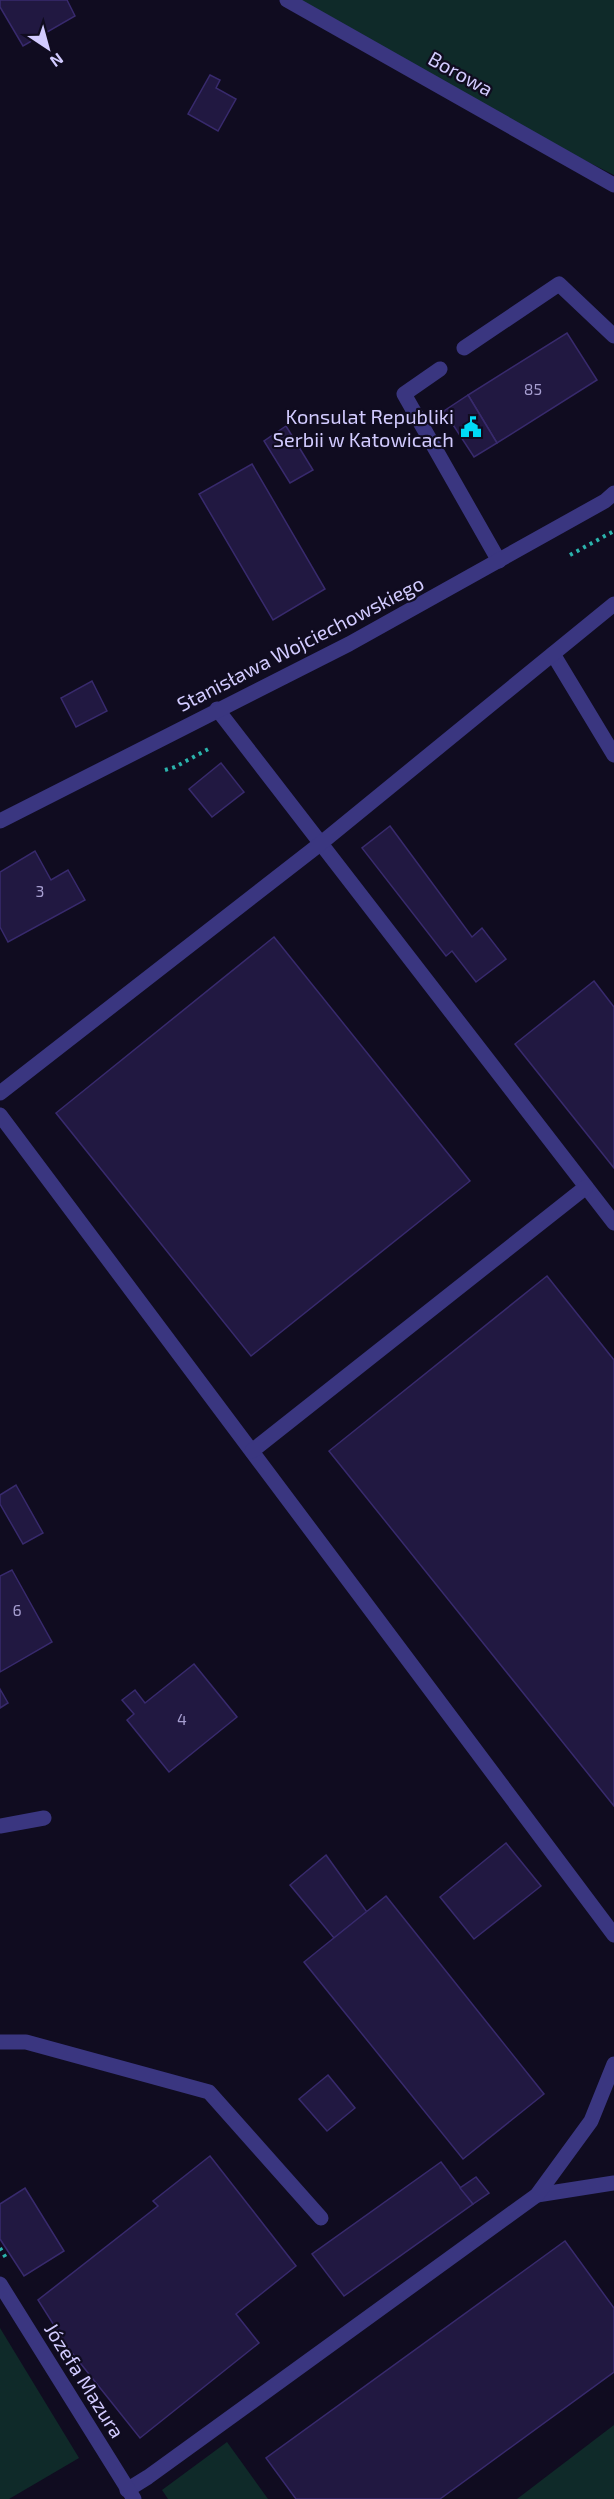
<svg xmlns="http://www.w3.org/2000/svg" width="614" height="2499" viewBox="0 0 614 2499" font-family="'Exo 2',sans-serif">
  <rect width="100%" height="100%" fill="#100c20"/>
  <g fill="#0f2a29">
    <path d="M287,0H614V175L488,112Z"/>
    <path d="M0,2328L79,2458L9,2499H0Z"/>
    <path d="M614,2425V2499H517Z"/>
    <path d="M227,2442L268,2499H168L162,2490Z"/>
  </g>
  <g fill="#211841" stroke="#382a6d" stroke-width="1.5">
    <path d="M0,0H67L75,16L23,46L0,7Z"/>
    <path d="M210,75L220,80L216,88L236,99L218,131L188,114Z"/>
    <path d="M567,333L597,380L497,443L468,395Z"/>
    <path d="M468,395L497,443L474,457L444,411Z"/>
    <path d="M286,426L313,470L290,483L264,441Z"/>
    <path d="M252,464L325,589L273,620L199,494Z"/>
    <path d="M92,681L107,711L76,727L61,698Z"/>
    <path d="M221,763L244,792L212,817L189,789Z"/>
    <path d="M390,826L472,937L482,928L506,959L476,982L452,951L446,956L362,848Z"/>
    <path d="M35,851L51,880L68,870L85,900L8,942L0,927V872Z"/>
    <path d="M274,937L470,1181L251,1356L56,1113Z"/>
    <path d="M594,981L614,1007V1168L515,1044Z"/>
    <path d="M547,1276L614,1360V1806L329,1451Z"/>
    <path d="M16,1485L43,1533L23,1544L0,1504V1495Z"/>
    <path d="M12,1570L52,1642L0,1672V1576Z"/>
    <path d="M194,1664L237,1717L169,1772L127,1720L134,1714L122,1700L135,1690L145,1703Z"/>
    <path d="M0,1689L8,1703L0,1708Z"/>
    <path d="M506,1843L541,1886L474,1939L440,1897Z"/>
    <path d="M326,1855L367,1912L334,1938L290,1885Z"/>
    <path d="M386,1896L544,2094L463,2159L304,1962Z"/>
    <path d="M328,2075L355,2108L327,2131L299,2099Z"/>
    <path d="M210,2156L296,2266L236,2314L259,2343L140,2438L69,2349L38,2300L158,2206L153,2201Z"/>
    <path d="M441,2162L473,2204L344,2296L312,2254Z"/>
    <path d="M476,2177L489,2193L473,2204L460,2188Z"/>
    <path d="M25,2188L64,2251L24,2276L0,2239V2204Z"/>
    <path d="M565,2241L614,2308V2372L440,2499H296L266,2458Z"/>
  </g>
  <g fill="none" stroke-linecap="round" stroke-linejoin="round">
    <g stroke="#2bb3ac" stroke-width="4" stroke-dasharray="3 4.5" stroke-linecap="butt">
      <path d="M570,555L614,531"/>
      <path d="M165,770L175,767L212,747"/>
      <path d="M0,2248L6,2258"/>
    </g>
    <g stroke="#3a3680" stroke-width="15">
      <path d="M464,348L559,284L614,336"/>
      <path d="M440,369L404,394L499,561"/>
      <path d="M553,654L614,755"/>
      <path d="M217,709L614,1223"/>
      <path d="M0,1093L320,844L614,604"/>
      <path d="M0,1115L614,1935"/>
      <path d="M252,1451L586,1187"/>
      <path d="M0,1826L44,1818"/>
      <path d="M0,2042H26L209,2092L321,2218"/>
      <path d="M537,2195L614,2183"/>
      <path d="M127,2490L148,2477L537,2195L591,2121L614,2064"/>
    </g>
    <g stroke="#3a3680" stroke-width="15">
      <path d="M287,0L614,185"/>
      <path d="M0,821L349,644L605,501L614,493"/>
      <path d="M0,2284L134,2499"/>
    </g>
  </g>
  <defs>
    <symbol id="civic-bare" viewBox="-9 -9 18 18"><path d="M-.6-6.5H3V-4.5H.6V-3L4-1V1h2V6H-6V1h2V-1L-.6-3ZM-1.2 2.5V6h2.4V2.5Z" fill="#00daf6" stroke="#100c20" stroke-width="2.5" paint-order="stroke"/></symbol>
  </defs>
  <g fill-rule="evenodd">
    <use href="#civic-bare" x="456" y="412" width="30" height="30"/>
  </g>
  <g text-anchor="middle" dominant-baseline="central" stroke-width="4.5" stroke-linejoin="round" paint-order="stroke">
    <g font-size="16" fill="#a69ed0">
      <text x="533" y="388">85</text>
      <text x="40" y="890">3</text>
      <text x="17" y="1609">6</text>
      <text x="182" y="1718">4</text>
    </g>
    <g font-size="20" fill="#d2cbff" stroke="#100c20">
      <text transform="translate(461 73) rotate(29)">Borowa</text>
      <text transform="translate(300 643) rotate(-27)">Stanisława Wojciechowskiego</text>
      <text transform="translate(85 2380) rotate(58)">Józefa Mazura</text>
    </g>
    <g font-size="20" fill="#d2cbff" stroke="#100c20" text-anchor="end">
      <text x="454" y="416">Konsulat Republiki<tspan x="454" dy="23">Serbii w Katowicach</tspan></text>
    </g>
  </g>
  <g transform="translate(48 48) rotate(144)" stroke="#100c20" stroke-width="4.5" paint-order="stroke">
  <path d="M0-4.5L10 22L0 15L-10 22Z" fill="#d2cbff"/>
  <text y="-9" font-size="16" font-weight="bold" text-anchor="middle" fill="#d2cbff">N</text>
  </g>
</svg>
